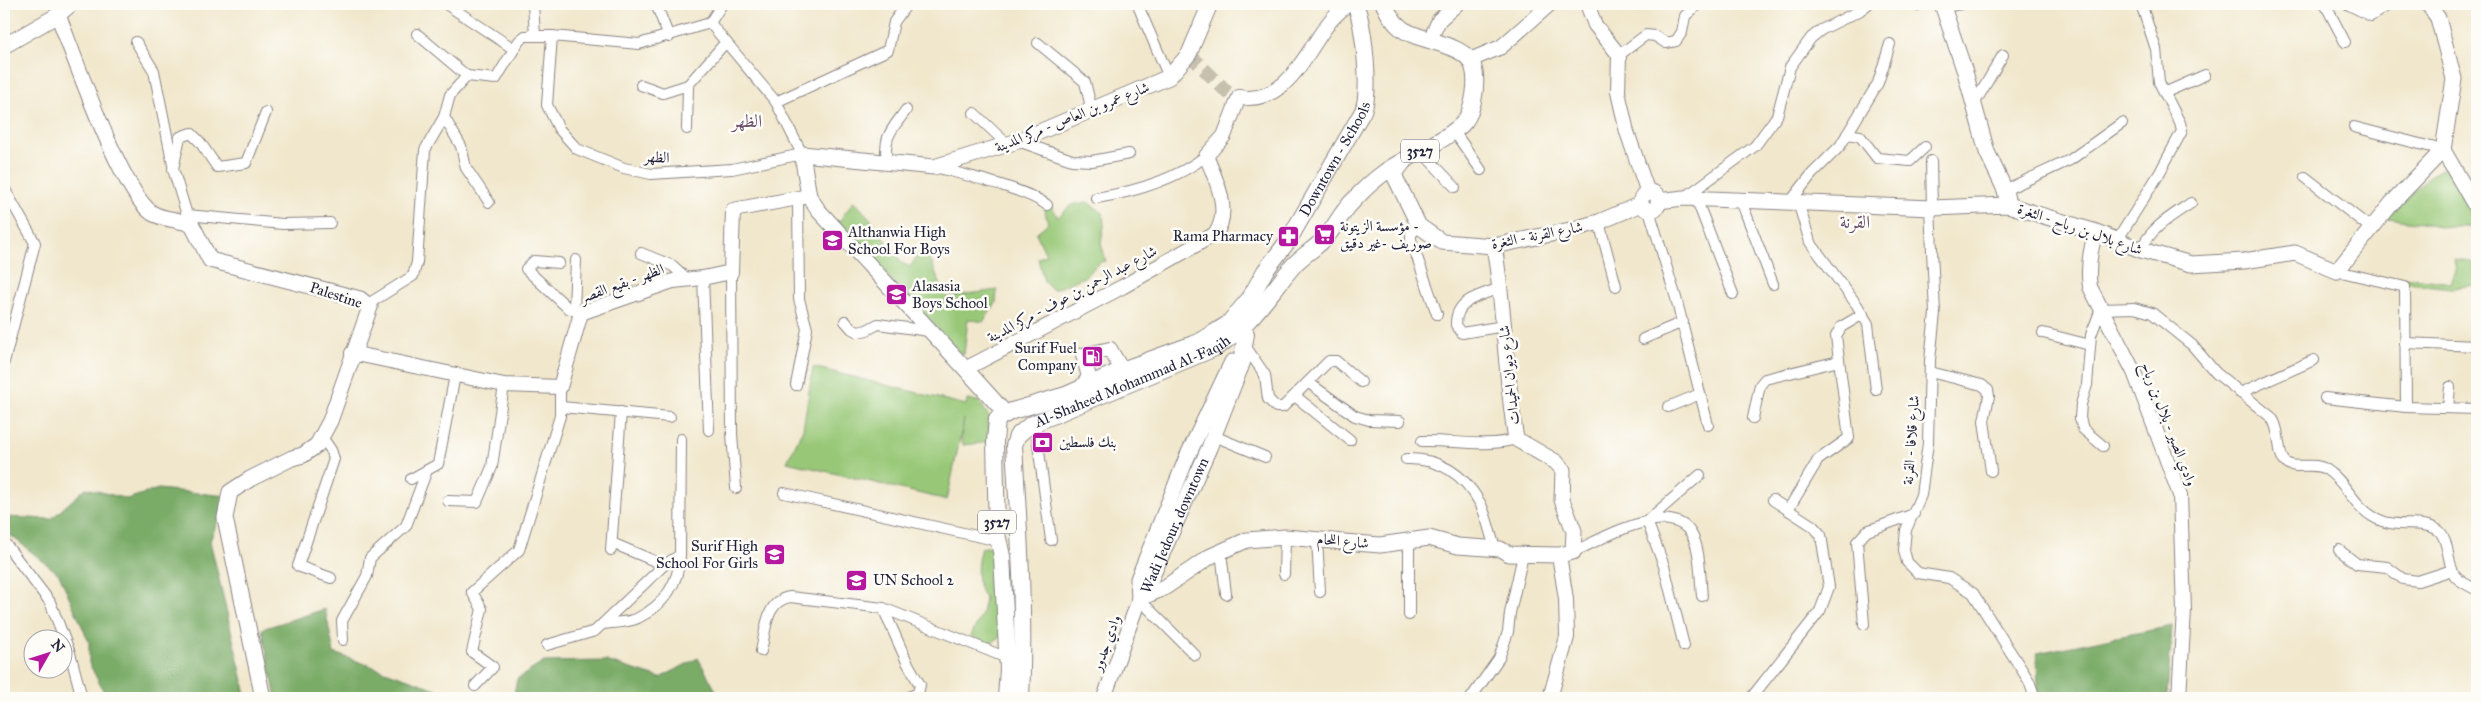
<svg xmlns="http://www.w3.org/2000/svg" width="2481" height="702" viewBox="0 0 2481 702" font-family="'IM FELL Great Primer',Amiri,serif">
  <rect width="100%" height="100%" fill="#fdfcf7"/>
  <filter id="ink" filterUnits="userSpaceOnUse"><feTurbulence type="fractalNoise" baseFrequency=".02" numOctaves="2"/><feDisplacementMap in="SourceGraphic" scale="10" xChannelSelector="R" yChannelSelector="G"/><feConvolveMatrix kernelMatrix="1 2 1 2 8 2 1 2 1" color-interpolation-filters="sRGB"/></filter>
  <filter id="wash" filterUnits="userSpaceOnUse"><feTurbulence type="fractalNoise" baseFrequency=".0096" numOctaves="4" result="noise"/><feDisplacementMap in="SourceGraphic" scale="20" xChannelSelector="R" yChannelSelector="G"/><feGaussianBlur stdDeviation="1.12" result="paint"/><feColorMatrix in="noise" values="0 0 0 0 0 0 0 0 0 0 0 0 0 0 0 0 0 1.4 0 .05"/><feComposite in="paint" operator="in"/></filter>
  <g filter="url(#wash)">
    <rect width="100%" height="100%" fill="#f1e7cc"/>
    <g fill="#98c877" stroke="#5d7559">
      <path d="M2442,169L2454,176L2476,227H2447L2388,218L2429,176Z"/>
      <path d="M854,201L873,222L902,263L910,267L922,249L931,262L946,297L997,290L996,303L983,322L968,319L964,354L959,352L838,223Z"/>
      <path d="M1087,202L1103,213L1104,226L1101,243L1106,261L1100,262L1084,277L1053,290L1044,281L1038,258L1046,255L1036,233L1048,223L1044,209L1050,204L1058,217L1071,205Z"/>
      <path d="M2454,260L2477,263L2476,285L2451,288L2407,283L2405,277L2451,283L2456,270Z"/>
      <path d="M813,367L966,405L967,400L979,401L989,417L990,442L963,445L961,439L964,419L947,500L787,462L803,429Z"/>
      <path d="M992,546L1000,558L1001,636L990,644L971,636L982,614L985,598C975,584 976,564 981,548Z"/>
    </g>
    <g fill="#7aac68" stroke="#4e6752">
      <path d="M86,488L127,499L158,489L227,496L210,541L247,698H107L89,663V642L59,574L4,530V517L51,519Z"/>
      <path d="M325,609L334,653L462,698H276L262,629Z"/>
      <path d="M2172,626L2167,698H2038L2037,653Z"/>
      <path d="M698,658L720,698H513L517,679L544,662L606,661L660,678Z"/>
    </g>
  </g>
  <g filter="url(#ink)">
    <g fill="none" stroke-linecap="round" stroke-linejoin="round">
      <path stroke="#c8c0af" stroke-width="14" stroke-dasharray="14 7" stroke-linecap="butt" d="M1189,54L1227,92L1239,97"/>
      <defs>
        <g id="minor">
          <path d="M446,4L514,49"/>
          <path d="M533,4L535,36"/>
          <path d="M656,4L669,37"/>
          <path d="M1913,4L1917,5"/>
          <path d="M2325,4L2345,42"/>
          <path d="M2347,4L2371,16L2390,4"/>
          <path d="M1943,7L1961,4"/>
          <path d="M1139,8L1169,77"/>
          <path d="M710,23L776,102"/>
          <path d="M417,34L467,76L496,79L519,41L525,36H552L639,44L710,23L722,4"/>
          <path d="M552,36L547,105L559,129L577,149L624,168L651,174L732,169L802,154L776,102L888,50L894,22L907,4"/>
          <path d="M136,42L154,71L173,165"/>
          <path d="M1038,43L1085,82L1092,111"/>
          <path d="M1619,55L1646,35L1655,36L1666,43L1676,41L1682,32L1685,16L1698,4"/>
          <path d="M641,85L663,93L688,85L726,42"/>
          <path d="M2164,93L2205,75"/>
          <path d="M1973,106L2003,55"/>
          <path d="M974,113L1008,145"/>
          <path d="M444,117L461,146L466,168L489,202"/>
          <path d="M2354,127L2443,150"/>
          <path d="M687,129L688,85"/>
          <path d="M1453,130L1481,170"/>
          <path d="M1847,134L1860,136L1877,158L1910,161L1925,147"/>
          <path d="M1018,141L1072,160L1092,161L1129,154"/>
          <path d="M1421,151L1455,187"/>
          <path d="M1931,161L1932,208"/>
          <path d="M887,163C883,136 891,131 906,110"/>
          <path d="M935,167C964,175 1024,188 1047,205"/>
          <path d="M2305,177L2372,229"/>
          <path d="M4,188L35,243L4,362"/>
          <path d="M2005,190L2070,160L2122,123"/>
          <path d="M1096,198C1134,192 1175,180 1206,156"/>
          <path d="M1684,198L1755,146L1777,116L1790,67L1811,38L1821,30L1859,11L1868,4"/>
          <path d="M1696,198L1733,294"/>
          <path d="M1741,201L1773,284"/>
          <path d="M1790,202L1812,174L1840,146L1878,83L1890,44"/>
          <path d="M1798,202L1810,242L1857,305L1868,324L1876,390"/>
          <path d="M1930,208L1935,313L1930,360L1928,443L1921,495L1906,530L1904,550L1907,562L1918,573L1949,578L1973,593L2029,681L2035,698"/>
          <path d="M1649,210L1676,298L1708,425"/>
          <path d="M187,215L173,169L180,137L191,133L200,142L217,167L246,163L266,112"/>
          <path d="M189,220L187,215L283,224L330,223"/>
          <path d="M1599,222L1616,286"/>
          <path d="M1419,226L1411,234V240L1437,314"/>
          <path d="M2118,239L2159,174L2182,131L2180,123L2159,82L2156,49L2141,4"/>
          <path d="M2141,250C2150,228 2172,216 2191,203"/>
          <path d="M641,253L673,266L688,280"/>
          <path d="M559,263L534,261L526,269L568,308L581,313"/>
          <path d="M2337,271L2405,287L2406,407L2477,409"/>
          <path d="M731,272L732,434L736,488"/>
          <path d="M703,278L709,430"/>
          <path d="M1501,288C1482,295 1455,299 1456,325L1462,333L1504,326"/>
          <path d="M368,304L413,276L417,262L425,150L444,117L450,95L467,76"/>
          <path d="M574,310L576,260"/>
          <path d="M845,321L852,329L858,332L867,330L878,324L929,331"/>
          <path d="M2043,333L2090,345"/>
          <path d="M1643,339L1683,322"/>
          <path d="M2405,343L2477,346"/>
          <path d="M1248,350L1265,375L1268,399L1276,407H1283L1329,361H1336L1361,382"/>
          <path d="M1930,372L1982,385L1988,390L1989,396L1984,421L1991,471"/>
          <path d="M1309,383L1355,416L1369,420L1400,421"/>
          <path d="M796,385L807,329L799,299L798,198"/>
          <path d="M2240,393L2314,360"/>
          <path d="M1295,396L1350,440"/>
          <path d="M2325,398L2406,407"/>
          <path d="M561,407L670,417"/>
          <path d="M1668,407L1700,394"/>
          <path d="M2448,408L2450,387"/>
          <path d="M1753,418L1760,385L1765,379L1839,361"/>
          <path d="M1035,422L1051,540"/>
          <path d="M1214,436L1265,457"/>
          <path d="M322,437L331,450L334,459L298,566L331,578"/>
          <path d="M1422,441C1453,440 1486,448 1516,439"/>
          <path d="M2103,446L2083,429L2080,418L2081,404L2087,385L2091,335L2101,309L2134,308L2152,313L2192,345L2216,373L2271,417C2282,430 2276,455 2286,463C2296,470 2314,461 2327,470C2348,483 2354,511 2382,521C2398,528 2422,520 2438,530C2449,537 2447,564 2455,576C2460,582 2470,586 2477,590"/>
          <path d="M1406,459C1439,458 1464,474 1480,503C1487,516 1490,534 1495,548"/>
          <path d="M411,479L438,464L455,375"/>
          <path d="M784,493L999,541"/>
          <path d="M448,501L477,502L492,467L504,385"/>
          <path d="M1788,510L1818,460L1849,438L1836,336L1841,327L1863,314"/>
          <path d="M1317,539L1320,592"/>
          <path d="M4,542L50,602L70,653L82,698"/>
          <path d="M612,543L664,565L680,555L681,439"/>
          <path d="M611,550L621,412"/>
          <path d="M2339,550L2357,564L2387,567L2403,579L2418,581L2452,570"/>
          <path d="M1221,552L1226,594"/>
          <path d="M1573,552C1603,539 1679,492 1695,542C1701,558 1700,579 1702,596"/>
          <path d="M1284,574L1285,537"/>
          <path d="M1139,599L1195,655"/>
          <path d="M883,608L907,662L920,685L918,693L907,698"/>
          <path d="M1409,615V539"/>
          <path d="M603,624C614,622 629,623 638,618C664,605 679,583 680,555"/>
          <path d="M1864,624L1857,542L1867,531L1914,514"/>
          <path d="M343,640L342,621L367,576L370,558L406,526L427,470"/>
          <path d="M547,645L595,631L664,565"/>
          <path d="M1684,646L1664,566L1647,521L1700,475"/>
          <path d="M761,651C766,631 765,601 790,597L883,608L1007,658"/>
          <path d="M475,686L493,667L472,652L482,609L472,592L519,550L560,416V387"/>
          <path d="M1471,698L1499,658L1508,632L1510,613L1523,555"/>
          <path d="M1751,698L1820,611L1829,587L1821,535L1813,526L1773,500"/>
        </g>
        <g id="tertiary">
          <path d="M1587,4L1595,25L1619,55L1618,92L1627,132L1648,193"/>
          <path d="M1430,40L1439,20L1457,4"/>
          <path d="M1470,60L1501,47L1550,4"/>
          <path d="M2096,232C2090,250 2087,267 2090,287L2134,372L2180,495L2184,610L2179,698"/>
          <path d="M352,353L504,385L560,387L581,313L673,281L703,278L731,272L733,210L809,196"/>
          <path d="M967,368L1122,287L1215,234C1232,212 1216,179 1206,156L1224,136L1239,97C1288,106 1306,50 1331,20C1336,14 1342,9 1348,4"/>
          <path d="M1079,390L1089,377L1083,355L1110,349L1122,370"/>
          <path d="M1104,698L1139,599"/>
          <path d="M1550,698L1567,637L1566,599L1559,555"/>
        </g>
        <g id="secondary">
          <path d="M1942,4L1965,72L1987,152L2005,190L2008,205"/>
          <path d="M2428,4L2438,18L2454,79L2443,150"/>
          <path d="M58,15C74,55 121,192 152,213C163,220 180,219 192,225L210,260L360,299L370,307L330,421L317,445L303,455L292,458L250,479L230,492L225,518L263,698"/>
          <path d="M4,46L58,15L71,4"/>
          <path d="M2443,150L2477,209"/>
          <path d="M1405,160L1394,175L1419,226L1442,242L1494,246L1570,230L1599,222L1641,204"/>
          <circle cx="1650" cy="201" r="9"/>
          <path d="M1658,201L1684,198L1932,208L2008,205L2096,232L2141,250L2191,264L2244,261L2295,253L2337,271L2392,203L2443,150"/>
          <path d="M1006,414C945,345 881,278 818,210L809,196L802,154L934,167L1018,141L1169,77L1189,54L1210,4"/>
          <path d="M1139,599L1164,588L1211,556L1247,540L1285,537L1380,545L1429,538L1458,546L1500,549L1509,554L1559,555L1573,552L1574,531L1562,500L1563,470L1556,462L1516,439C1505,375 1505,310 1494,246"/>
          <path id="s1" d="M1139,599L1145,592L1209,448L1245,356"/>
          <path d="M1139,599L1138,579L1187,457L1232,362"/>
        </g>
        <g id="primary">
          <path d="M1237,322L1246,334L1240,368"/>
          <path id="s2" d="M1006,698L1008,669L1002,556L997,534L995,442L997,419L1012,411L1066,395L1122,370L1199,342L1228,324L1250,298L1265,271L1288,241L1363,111C1371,91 1364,24 1355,4"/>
          <path id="s3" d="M1021,698C1025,614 1019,530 1014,446L1017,436L1030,425L1215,348C1249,327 1267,297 1293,266C1302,255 1317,248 1327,236C1336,225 1343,210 1354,200C1363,190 1374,180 1385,172C1404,158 1452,138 1465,121C1474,108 1478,81 1473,66C1466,43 1418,42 1401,28C1393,22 1388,13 1384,4"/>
        </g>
      </defs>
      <use href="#minor" stroke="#8a8484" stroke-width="12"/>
      <use href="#tertiary" stroke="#8a8484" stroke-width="16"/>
      <use href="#secondary" stroke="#8a8484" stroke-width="17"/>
      <use href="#primary" stroke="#8a8484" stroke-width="18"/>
      <use href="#minor" stroke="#fff" stroke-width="10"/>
      <use href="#tertiary" stroke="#fff" stroke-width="14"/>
      <use href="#secondary" stroke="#fff" stroke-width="15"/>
      <use href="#primary" stroke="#fff" stroke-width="16"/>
    </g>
  </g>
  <defs>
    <symbol id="supermarket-square" viewBox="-11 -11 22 22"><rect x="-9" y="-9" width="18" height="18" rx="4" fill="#b5179e" stroke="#fdfcf7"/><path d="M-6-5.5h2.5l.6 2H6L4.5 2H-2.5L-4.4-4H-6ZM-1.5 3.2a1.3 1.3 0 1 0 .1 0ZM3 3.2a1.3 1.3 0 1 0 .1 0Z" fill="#fff"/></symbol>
    <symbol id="pharmacy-square" viewBox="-11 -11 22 22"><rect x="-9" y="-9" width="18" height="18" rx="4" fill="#b5179e" stroke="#fdfcf7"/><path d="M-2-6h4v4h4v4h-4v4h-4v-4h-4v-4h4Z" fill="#fff"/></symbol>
    <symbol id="school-square" viewBox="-11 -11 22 22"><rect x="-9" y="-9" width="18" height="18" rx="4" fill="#b5179e" stroke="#fdfcf7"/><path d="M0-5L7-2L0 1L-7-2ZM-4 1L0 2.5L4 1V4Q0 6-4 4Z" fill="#fff"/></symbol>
    <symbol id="fuel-square" viewBox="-11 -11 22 22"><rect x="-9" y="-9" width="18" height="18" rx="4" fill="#b5179e" stroke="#fdfcf7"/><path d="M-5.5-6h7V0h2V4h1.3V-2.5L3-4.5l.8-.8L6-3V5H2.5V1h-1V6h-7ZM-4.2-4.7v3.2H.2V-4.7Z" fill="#fff"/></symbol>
    <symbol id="bank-square" viewBox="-11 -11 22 22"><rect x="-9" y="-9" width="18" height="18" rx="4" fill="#b5179e" stroke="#fdfcf7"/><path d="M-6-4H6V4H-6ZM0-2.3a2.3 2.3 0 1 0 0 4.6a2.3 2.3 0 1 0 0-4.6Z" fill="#fff"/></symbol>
  </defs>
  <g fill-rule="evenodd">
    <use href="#supermarket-square" x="1312" y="222" width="25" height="25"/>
    <use href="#pharmacy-square" x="1276" y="224" width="25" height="25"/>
    <use href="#school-square" x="820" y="228" width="25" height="25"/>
    <use href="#school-square" x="884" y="282" width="25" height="25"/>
    <use href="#fuel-square" x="1080" y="344" width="25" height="25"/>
    <use href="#bank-square" x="1030" y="430" width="25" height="25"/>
    <use href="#school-square" x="762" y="542" width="25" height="25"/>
    <use href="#school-square" x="844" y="568" width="25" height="25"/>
  </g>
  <g text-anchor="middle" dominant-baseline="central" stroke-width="5" stroke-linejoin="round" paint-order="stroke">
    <g fill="#fdfcf7" stroke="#646373" stroke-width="1">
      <rect x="1401" y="139.5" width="38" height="23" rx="4"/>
      <rect x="978" y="510.5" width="38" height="23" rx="4"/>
    </g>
    <g font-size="14" font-weight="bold" fill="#22223b">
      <text x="1420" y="151">3527</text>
      <text x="997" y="522">3527</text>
    </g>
    <g font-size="15" fill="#22223b" stroke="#fdfcf7">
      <text transform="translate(1072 117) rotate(-22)">شارع عمرو بن العاص - مركز المدينة</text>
      <text transform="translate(657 157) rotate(3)">الظهر</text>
      <text stroke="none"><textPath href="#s2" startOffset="728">Downtown - Schools</textPath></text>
      <text transform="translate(2080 229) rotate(19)">شارع بلال بن رباح - الثغرة</text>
      <text transform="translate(1537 235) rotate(-11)">شارع القرنة - الثغرة</text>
      <text transform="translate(622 283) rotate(-20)">الظهر - بقيع القصر</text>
      <text transform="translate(1072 294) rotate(-28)">شارع عبد الرحمن بن عوف - مركز المدينة</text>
      <text transform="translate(336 295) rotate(18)">Palestine</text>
      <text transform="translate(1509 375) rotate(-96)">شارع ديوان الحميدات</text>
      <text stroke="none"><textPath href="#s3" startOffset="391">Al-Shaheed Mohammad Al-Faqih</textPath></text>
      <text transform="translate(2169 424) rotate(69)">وادي الصير - بلال بن رباح</text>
      <text transform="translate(1911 440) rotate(-86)">شارع قلافا - القرنة</text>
      <text stroke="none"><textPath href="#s1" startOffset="82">Wadi Jedour, downtown</textPath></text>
      <text transform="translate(1343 541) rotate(5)">شارع اللحام</text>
      <text transform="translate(1106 643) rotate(-70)">وادي جدور</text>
    </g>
    <g font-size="15" fill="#22223b" stroke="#fdfcf7" text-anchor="start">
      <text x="1340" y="226">مؤسسة الزيتونة -<tspan x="1340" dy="17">صوريف -غير دقيق</tspan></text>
      <text x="848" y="232">Althanwia High<tspan x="848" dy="17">School For Boys</tspan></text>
      <text x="1273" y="236" text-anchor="end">Rama Pharmacy</text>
      <text x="912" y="286">Alasasia<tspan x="912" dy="17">Boys School</tspan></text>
      <text x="1077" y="348" text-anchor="end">Surif Fuel<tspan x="1077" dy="17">Company</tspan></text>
      <text x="1059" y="442">بنك فلسطين</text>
      <text x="758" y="546" text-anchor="end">Surif High<tspan x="758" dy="17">School For Girls</tspan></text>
      <text x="873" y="580">UN School 2</text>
    </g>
    <g font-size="18" fill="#6a4e6b" stroke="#fdfcf7">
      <text x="747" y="121">الظهر</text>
      <text x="1855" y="222">القرنة</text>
    </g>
  </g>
  <rect width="2481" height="702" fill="none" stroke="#fdfcf7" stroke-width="20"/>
  <g transform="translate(48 654) rotate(51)"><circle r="24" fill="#fdfcf7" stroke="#a5a5ac"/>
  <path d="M0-4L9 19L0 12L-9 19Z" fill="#b5179e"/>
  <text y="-8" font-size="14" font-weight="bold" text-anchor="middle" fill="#22223b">N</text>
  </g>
</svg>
